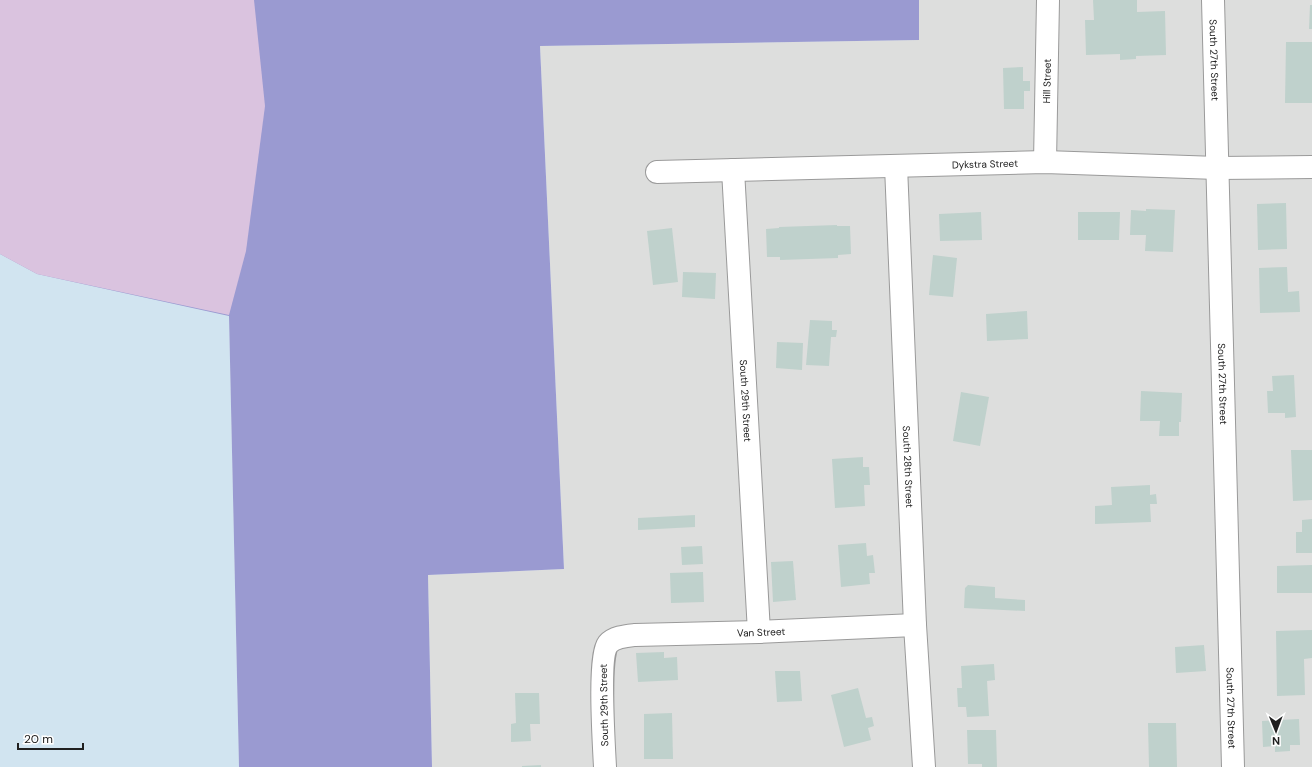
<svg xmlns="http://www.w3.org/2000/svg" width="1312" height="767" viewBox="0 0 1312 767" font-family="'DM Sans',sans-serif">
  <rect width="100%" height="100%" fill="#e6f1f0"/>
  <path fill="#dddedd" d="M919,0H1312V767H432L428,575L564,569L540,46L919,40Z"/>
  <path fill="#d1e4f0" d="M0,254L37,274L229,315L239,767H0Z"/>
  <path fill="#9a9ad1" d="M0,0H919V40L540,46L564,569L428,575L432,767H239L229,316L37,274L0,254Z"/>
  <path fill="#dac3df" d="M0,0H254L265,106L246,251L229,315L37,274L0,254Z"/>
  <g fill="#bfd1cc">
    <path d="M1093,0H1137V12L1165,11L1166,55L1136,56V59L1120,60V54L1086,55L1085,20H1094Z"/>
    <path d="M1310,5H1312V29H1309Z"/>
    <path d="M1286,42H1312V103H1285Z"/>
    <path d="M1023,67V81H1030V91H1024V109H1004L1003,68Z"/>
    <path d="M1286,203L1287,249L1258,250L1257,204Z"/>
    <path d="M1146,209L1175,210L1173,252L1145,251L1146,235H1130L1131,210L1146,211Z"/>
    <path d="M981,212L982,240L940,241L939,214Z"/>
    <path d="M1078,212H1120L1119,240H1078Z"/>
    <path d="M837,225V226H850L851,254L838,255V258L780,260V257H767L766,229L779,228V227Z"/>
    <path d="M672,228L678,282L653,285L647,231Z"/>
    <path d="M933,255L957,258L953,297L929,295Z"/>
    <path d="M1287,267L1288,292L1299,291L1300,312L1260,313L1259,268Z"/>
    <path d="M683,272L716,273L715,299L682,297Z"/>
    <path d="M1027,311L1028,339L987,341L986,314Z"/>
    <path d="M810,320L832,321V330H837L836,337H831L829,366L806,365Z"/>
    <path d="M777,342L803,343L802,370L776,368Z"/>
    <path d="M1294,375L1296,417L1285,418V413H1268L1267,391H1273L1272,376Z"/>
    <path d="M1141,391L1182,393L1181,422H1179V436H1159L1160,421H1140Z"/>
    <path d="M961,392L989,397L980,446L953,441Z"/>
    <path d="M1291,450H1312V500L1293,501Z"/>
    <path d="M863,457V467H869L870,485H864L865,506L835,508L832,459Z"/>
    <path d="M1150,485V495L1156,494L1157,504H1150L1151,522L1095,524V506L1112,505L1111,487Z"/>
    <path d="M695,515V527L638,530V518Z"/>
    <path d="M1312,519V553H1296V532H1302V520Z"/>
    <path d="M866,543L867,556L873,555L875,573H869L870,584L841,587L838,545Z"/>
    <path d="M702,546L703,564L682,565L681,547Z"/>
    <path d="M793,561L796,600L773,602L771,562Z"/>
    <path d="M1312,565V593H1277V566Z"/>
    <path d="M703,572L704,602L671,603L670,573Z"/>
    <path d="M968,585L995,587V598L1025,600V611L964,608L965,588Z"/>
    <path d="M1312,630V658L1304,659L1305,695L1277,696L1276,631Z"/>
    <path d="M1204,645L1206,671L1176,673L1175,647Z"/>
    <path d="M664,652V658L677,657L678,680L638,682L636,653Z"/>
    <path d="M994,664L995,680L987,681L989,716L967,717L966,707H958L957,688H962L961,666Z"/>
    <path d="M775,671H800L802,701L777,702Z"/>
    <path d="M858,688L866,718L872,717L874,726L868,728L871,740L844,747L831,695Z"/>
    <path d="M515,693H539L540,724H530L531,741L511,742V724L516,723Z"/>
    <path d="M672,713L673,759H644V714Z"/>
    <path d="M1299,719L1300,745H1290V751L1275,752V746L1263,747L1262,721Z"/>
    <path d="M1148,723H1176L1177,767H1149Z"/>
    <path d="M967,730H996L997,767H982V764H968Z"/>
    <path d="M541,765V767H522V766Z"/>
  </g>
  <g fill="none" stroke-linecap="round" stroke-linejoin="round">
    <defs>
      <g id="minor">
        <path id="s1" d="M1213,0L1233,767"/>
        <path id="s2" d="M1045,162L1048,0"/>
        <path id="s3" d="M896,166L915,625L924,767"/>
        <path id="s4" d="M733,170L759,632"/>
        <path id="s5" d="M657,172L1045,162L1217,168L1312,167"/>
        <path id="s6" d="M605,767C604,747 598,656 608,644C614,637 626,636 635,635L759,632L915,625"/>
      </g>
    </defs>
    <use href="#minor" stroke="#9a9a9a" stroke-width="24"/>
    <use href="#minor" stroke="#fff" stroke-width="22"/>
  </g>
  <g text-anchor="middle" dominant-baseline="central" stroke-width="3" stroke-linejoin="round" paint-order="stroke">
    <g font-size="10" fill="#202020" stroke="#fff">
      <text stroke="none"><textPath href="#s1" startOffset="60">South 27th Street</textPath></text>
      <text stroke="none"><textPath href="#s2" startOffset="81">Hill Street</textPath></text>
      <text stroke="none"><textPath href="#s5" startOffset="328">Dykstra Street</textPath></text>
      <text stroke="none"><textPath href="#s1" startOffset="384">South 27th Street</textPath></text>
      <text stroke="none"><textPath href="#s4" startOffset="231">South 29th Street</textPath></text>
      <text stroke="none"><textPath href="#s3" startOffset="301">South 28th Street</textPath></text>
      <text stroke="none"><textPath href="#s6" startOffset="279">Van Street</textPath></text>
      <text transform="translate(604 705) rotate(-91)">South 29th Street</text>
      <text stroke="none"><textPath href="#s1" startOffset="708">South 27th Street</textPath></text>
    </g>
  </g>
  <g transform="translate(1276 731) rotate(179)" stroke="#ffffff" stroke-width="3" paint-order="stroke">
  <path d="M0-3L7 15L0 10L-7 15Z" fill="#202020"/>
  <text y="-6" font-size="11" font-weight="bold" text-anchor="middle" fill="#202020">N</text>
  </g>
  <path d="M18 743v6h65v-6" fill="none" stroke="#202020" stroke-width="2"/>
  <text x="24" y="743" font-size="12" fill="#202020" stroke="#ffffff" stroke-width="3" paint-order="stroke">20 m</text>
</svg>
